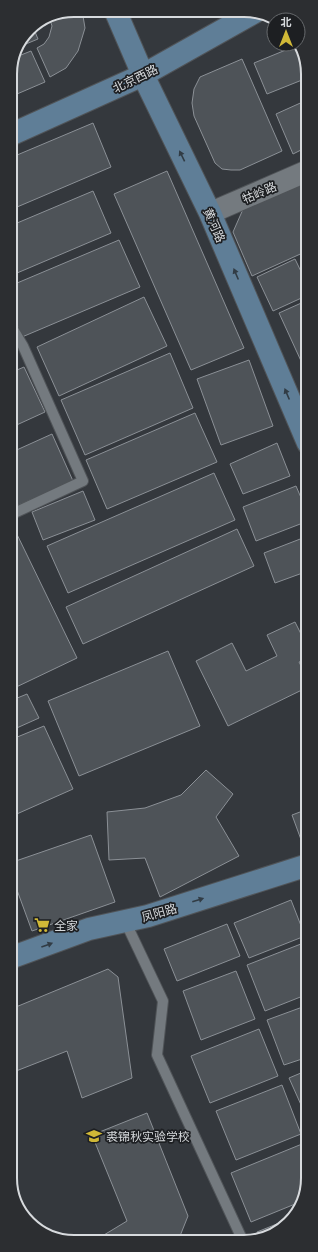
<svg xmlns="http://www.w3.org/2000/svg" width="318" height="1252" viewBox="0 0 318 1252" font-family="Literata,'Noto Sans SC',serif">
  <rect width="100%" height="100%" fill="#34383d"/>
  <g fill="#4e5358" stroke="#8b9096">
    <path d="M74,10H82L85,28L78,51L66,68L50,77L37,48L44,44L49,37L52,26L50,20Z"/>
    <path d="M157,11H198L199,14L174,17Z"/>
    <path d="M33,27L38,39L21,46L29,29Z"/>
    <path d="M298,45L307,65V78L267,94L254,63Z"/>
    <path d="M31,51L45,82L10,97V70L16,57Z"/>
    <path d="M242,59L282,151L240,170H231L222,169L215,163L194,116L192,103L194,89L200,77Z"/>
    <path d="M307,100V147L293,154L276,114Z"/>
    <path d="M93,123L111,167L10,210V158Z"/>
    <path d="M167,171L244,348L191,370L114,194Z"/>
    <path d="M299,182L307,200V251L252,276L233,232L244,207Z"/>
    <path d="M93,191L111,233L10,276V226Z"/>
    <path d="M119,240L140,287L22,337L10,308V286Z"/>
    <path d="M295,259L308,286V295L273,311L257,277Z"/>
    <path d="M144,297L167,346L59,396L37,347Z"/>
    <path d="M308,300V374H307L279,313Z"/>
    <path d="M170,353L193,408L85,455L61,400Z"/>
    <path d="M249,360L273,426L221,445L197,379Z"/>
    <path d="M24,367L45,412L10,428V373Z"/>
    <path d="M195,413L217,462L107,509L86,460Z"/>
    <path d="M52,434L73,481L10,509V453Z"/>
    <path d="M277,443L290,476L243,494L230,464Z"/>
    <path d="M214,473L235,520L68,593L47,546Z"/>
    <path d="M296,486L308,514V521L256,541L243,507Z"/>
    <path d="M83,491L95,520L43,540L32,512Z"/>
    <path d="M10,520L77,658L10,690Z"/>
    <path d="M237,529L254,566L83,644L66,607Z"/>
    <path d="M308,536V571L275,583L264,553Z"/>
    <path d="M295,622L308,648V658L299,662L308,680V687L228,726L196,661L232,643L246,671L277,656L267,635Z"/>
    <path d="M168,651L200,726L79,776L48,701Z"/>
    <path d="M27,694L39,718L10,731V701Z"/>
    <path d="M44,726L73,789L10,817V740Z"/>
    <path d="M206,770L233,794L216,817L239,856L160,897L145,858L109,860L107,812L145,808L181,795Z"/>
    <path d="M308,809V855L307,856L292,815Z"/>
    <path d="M91,835L115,902L32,931L10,871V863Z"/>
    <path d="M291,900L305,936L249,958L234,923Z"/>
    <path d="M227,924L240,956L177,981L164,949Z"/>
    <path d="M306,942L308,948V994L265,1011L247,965Z"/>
    <path d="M108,969L118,977L132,1078L82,1098L67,1051L11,1073V1009Z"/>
    <path d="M236,971L255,1019L201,1040L183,991Z"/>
    <path d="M308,1005V1057L284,1065L267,1020Z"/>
    <path d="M259,1029L278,1076L210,1103L191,1056Z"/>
    <path d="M308,1070V1115L306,1116L289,1078Z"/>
    <path d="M282,1085L301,1134L236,1160L216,1111Z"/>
    <path d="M147,1113L188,1216L178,1241H94L127,1221L92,1135Z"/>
    <path d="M302,1144L308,1158V1182L300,1202L251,1222L231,1173Z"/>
    <path d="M11,1184L34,1225L26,1220L11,1187Z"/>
    <path d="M294,1217L292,1220L259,1238L257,1232Z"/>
  </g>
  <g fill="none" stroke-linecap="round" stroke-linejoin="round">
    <defs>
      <g id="lane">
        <path d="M10,324L23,346L83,481L10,515"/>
        <path d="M125,921L163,1001L157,1055L243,1241"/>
      </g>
      <path id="street" d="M210,213L307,171"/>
      <g id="secondary">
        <path d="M115,10L143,75L210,213L308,443"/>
        <path d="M10,135L143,75L255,12"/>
        <path d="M10,958L89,929L148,916L308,865"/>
      </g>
    </defs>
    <use href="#lane" stroke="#505458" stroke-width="12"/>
    <use href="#street" stroke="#505458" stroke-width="23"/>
    <use href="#secondary" stroke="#505458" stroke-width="24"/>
    <use href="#lane" stroke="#747a7f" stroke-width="10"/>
    <use href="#street" stroke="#747a7f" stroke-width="21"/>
    <use href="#secondary" stroke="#5f7e97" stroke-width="22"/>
  </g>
  <defs><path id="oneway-solid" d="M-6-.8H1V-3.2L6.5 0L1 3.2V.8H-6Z"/></defs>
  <g fill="#313c45">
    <use href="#oneway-solid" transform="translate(182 156) rotate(-116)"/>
    <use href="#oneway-solid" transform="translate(236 274) rotate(-113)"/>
    <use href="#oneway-solid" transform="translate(287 394) rotate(-113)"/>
    <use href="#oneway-solid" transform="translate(198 900) rotate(-18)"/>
    <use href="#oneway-solid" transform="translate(47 945) rotate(-20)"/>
  </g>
  <defs>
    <symbol id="supermarket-bare" viewBox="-9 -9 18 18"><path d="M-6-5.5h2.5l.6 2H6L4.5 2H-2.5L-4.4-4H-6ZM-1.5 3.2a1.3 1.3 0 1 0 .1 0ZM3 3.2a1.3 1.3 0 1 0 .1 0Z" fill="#d0b837" stroke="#1d1f22" stroke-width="2.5" paint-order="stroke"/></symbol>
    <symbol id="school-bare" viewBox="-9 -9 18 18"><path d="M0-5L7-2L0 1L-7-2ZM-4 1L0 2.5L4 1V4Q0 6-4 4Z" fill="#d0b837" stroke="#1d1f22" stroke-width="2.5" paint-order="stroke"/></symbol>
  </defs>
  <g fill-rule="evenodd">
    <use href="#supermarket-bare" x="31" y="914" width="22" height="22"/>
    <use href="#school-bare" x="83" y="1125" width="22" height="22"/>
  </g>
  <g text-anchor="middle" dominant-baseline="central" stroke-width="3.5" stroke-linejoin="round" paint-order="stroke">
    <g font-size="12" fill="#d7dadd" stroke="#1d1f22">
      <text transform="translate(135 78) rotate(-26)">北京西路</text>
      <text transform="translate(259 192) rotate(-23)">牯岭路</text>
      <text transform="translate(215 225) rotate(66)">黄河路</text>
      <text transform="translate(159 912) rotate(-16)">凤阳路</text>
    </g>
    <g font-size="12" fill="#d7dadd" stroke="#1d1f22" text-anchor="start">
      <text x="54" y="925">全家</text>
      <text x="106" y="1136">裘锦秋实验学校</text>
    </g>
  </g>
  <path d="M0 0H318V1252H0ZM74 17H244A57 57 0 0 1 301 74V1178A57 57 0 0 1 244 1235H74A57 57 0 0 1 17 1178V74A57 57 0 0 1 74 17Z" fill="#2c2e31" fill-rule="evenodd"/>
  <path fill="none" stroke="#d7dadd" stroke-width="2" d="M74 17H244A57 57 0 0 1 301 74V1178A57 57 0 0 1 244 1235H74A57 57 0 0 1 17 1178V74A57 57 0 0 1 74 17Z"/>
  <g transform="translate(286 32)"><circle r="19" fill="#1d1f22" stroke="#676a6d"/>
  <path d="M0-3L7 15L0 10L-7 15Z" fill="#d0b837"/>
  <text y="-6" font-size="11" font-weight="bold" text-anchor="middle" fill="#d7dadd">北</text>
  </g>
</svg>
